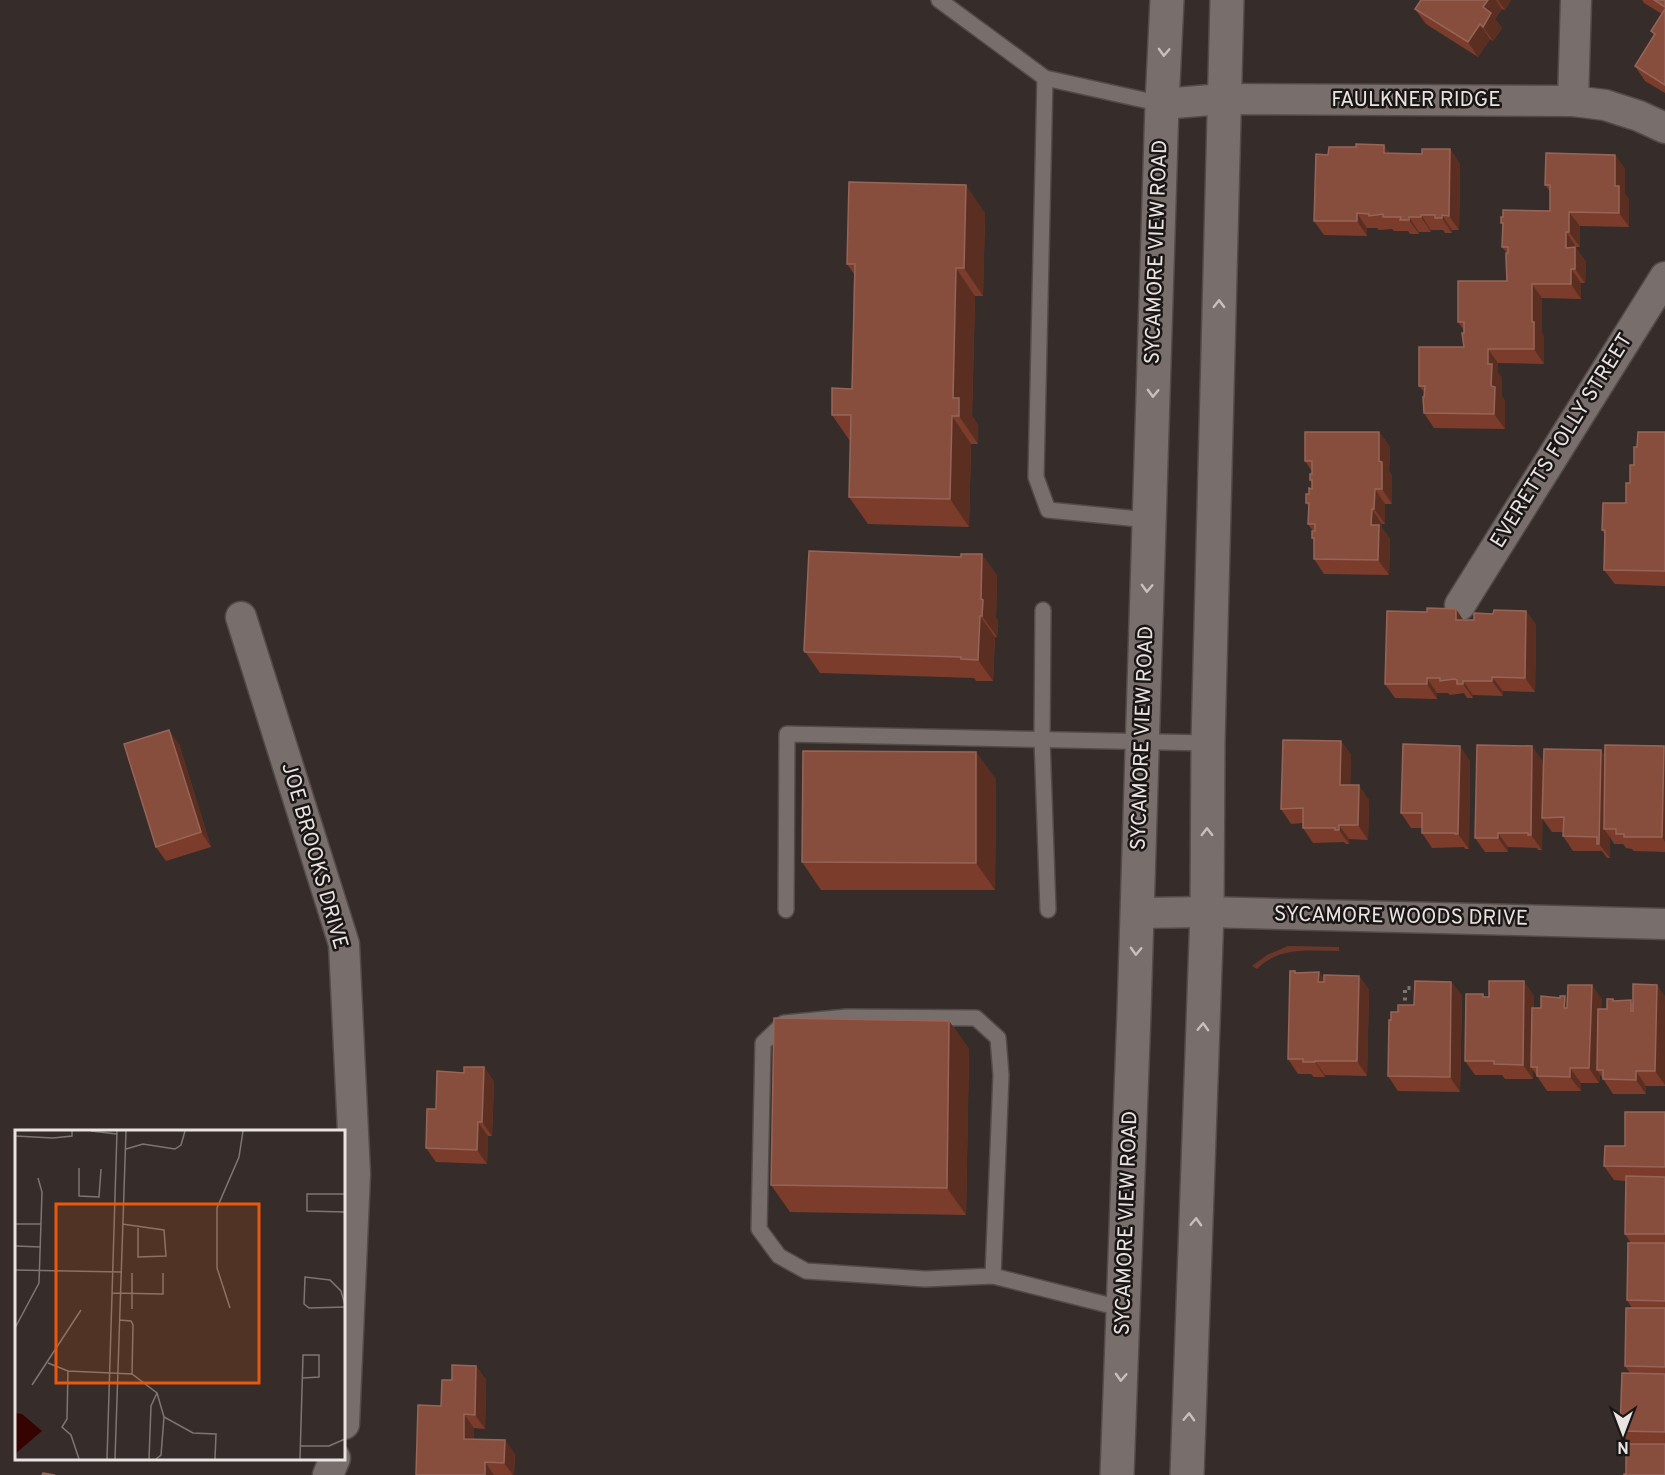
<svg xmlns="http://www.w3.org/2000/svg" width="1665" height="1475" viewBox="0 0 1665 1475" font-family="Overpass,sans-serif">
  <rect width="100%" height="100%" fill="#362d2a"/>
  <path fill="#6a372a" d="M1288,946L1339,947V951C1310,951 1279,946 1257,969L1252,966L1267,955Z"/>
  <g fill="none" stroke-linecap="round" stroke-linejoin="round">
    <defs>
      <g id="lane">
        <path d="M939,0L1045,78L1162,104"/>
        <path d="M1045,78L1036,477L1048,510L1149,520"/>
        <path d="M1043,610L1042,739L1048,910"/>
        <path d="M786,910L787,734L1208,743"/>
        <path d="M993,1276L1001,1075L998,1038L976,1018L847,1017L784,1023L763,1043L759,1229L779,1256L806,1271L925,1279L993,1276L1124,1309"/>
      </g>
      <g id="street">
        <path d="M1573,101L1576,0"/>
        <path d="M1162,104L1223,99L1573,101L1605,105L1639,116L1665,128"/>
        <path d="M1460,605L1665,277"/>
        <path d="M241,617L344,944L355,1174L344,1424"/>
        <path d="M1137,913L1207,912L1665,924"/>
        <path d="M328,1475L335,1458"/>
      </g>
      <g id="secondary">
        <path d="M1117,1475L1134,1012L1162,104L1167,0"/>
        <path d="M1187,1475L1207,912L1208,743L1227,0"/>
      </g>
    </defs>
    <use href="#lane" stroke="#524b49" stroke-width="18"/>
    <use href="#street" stroke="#524b49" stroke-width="33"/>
    <use href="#secondary" stroke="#524b49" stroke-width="36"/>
    <path stroke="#7c7471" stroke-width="4" stroke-dasharray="3 4.5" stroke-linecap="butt" d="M1405,1008V988H1417"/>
    <use href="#lane" stroke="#786e6b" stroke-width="15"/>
    <use href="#street" stroke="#786e6b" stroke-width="30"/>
    <use href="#secondary" stroke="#786e6b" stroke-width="33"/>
  </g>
  <g fill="#7b3c2b">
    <path d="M1421,0H1511L1505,10L1502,9L1495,19L1502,28L1493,41L1490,39L1478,57L1426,24L1415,9Z"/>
    <path d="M1642,0H1665V93L1645,81L1635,66L1654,35L1651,31L1662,14L1644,3Z"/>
    <path d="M1450,149L1460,164L1459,230H1452V233H1445L1443,230H1431V232H1419V234H1410L1408,231H1394L1392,229L1379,230L1377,228H1367V236L1324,235L1314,221L1328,155L1422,154Z"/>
    <path d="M1615,155L1625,169V194L1629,200V227L1580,226V247H1576V248L1586,262L1585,283H1581V299L1542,298V333L1544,336V364L1498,363V373L1502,378V396L1505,401V429L1434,428L1424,413L1425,393L1419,386L1464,347V330L1458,322L1507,281V253L1502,247L1503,225L1501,223L1550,211V191L1545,185Z"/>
    <path d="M985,213L983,296H975L972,416L978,425V444H971L969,527L868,524L849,497L850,441L832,415L852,389L854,274L847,264Z"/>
    <path d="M1379,432L1390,447L1389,471L1392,476V504H1385V524H1382V528L1390,539L1389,575L1324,574L1314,559V540L1312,538L1313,531L1308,524L1309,506L1306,503L1309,494L1312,489V483L1310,480L1312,471L1305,461Z"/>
    <path d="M1665,432V586L1615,584L1604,570L1605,535L1602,530L1626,503L1637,447Z"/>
    <path d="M997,575L996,618L998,621L997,637H995L993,681H976L974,678L820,673L804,650Z"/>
    <path d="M1526,611L1536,625L1535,692L1503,691V696L1473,695V698H1467L1464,693L1450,695L1448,693H1437V699L1395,698L1385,684L1464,620H1474L1493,614Z"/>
    <path d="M1341,741L1351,755L1350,785L1369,800L1368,840L1349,839V844H1346L1344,842L1313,843L1303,828V823L1291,824L1281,809Z"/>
    <path d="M179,744L211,847L166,861L156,847Z"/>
    <path d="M1664,746L1665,748V852L1634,851L1632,849L1626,848L1623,844H1614L1610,837V858H1607L1602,851H1573L1563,836V832H1552L1542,818L1605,757Z"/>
    <path d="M1470,761L1469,849H1465L1464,847L1432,848L1422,833V828H1411L1401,813Z"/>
    <path d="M1543,761L1542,850H1538L1537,848L1508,847V852H1485L1475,838Z"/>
    <path d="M996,779L995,890H821L802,862Z"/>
    <path d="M1295,971L1296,973L1324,980L1359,976L1369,990L1367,1076L1325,1075V1077H1314L1311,1074H1298L1288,1059Z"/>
    <path d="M1451,982L1462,996L1460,1092L1398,1091L1388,1076L1391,1020Z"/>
    <path d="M1534,996V1008H1541L1567,1000L1602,999L1601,1009H1607L1613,999L1615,1001L1633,1003L1665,996V1086H1646V1094H1613L1600,1074L1599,1083H1581V1091H1547L1533,1070V1079H1505L1502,1075H1475L1465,1061L1485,997Z"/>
    <path d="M949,1021L969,1049L966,1215L790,1212L771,1185Z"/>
    <path d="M484,1067L494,1082L492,1136H488L487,1164L436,1162L426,1148L436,1109L464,1073Z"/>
    <path d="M1665,1112V1475L1626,1474L1630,1444L1620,1431L1630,1373L1625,1366L1632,1308L1627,1300L1631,1243L1625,1234L1626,1181L1614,1180L1604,1166Z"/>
    <path d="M476,1366L486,1380L485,1429L474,1428V1439L515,1454L514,1475H416L441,1406Z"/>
  </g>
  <g fill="#5b2e22">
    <path d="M1488,0H1496L1502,9L1495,19L1502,28L1493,41L1483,27V7Z"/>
    <path d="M1498,0H1511L1505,10Z"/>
    <path d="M1480,24L1490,39L1478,57L1468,42Z"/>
    <path d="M1384,145L1394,159L1384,153Z"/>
    <path d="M1450,149L1460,164L1459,230L1449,216Z"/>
    <path d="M1615,155L1625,169V194L1629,200V227L1619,213L1615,186Z"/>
    <path d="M966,185L985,213L983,296L964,268Z"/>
    <path d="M1569,212L1580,226V247L1569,232Z"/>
    <path d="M1357,213L1367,228V236L1357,221Z"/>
    <path d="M1421,215L1431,230V232L1421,217Z"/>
    <path d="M1442,215L1452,230V233L1442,218Z"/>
    <path d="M1409,217L1419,232V234L1409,220Z"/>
    <path d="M1566,232L1586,262L1585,283L1575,269L1566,248Z"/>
    <path d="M956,268L975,296L972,416L978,425V444L959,416L953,398Z"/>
    <path d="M1571,269L1581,283V299L1571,284Z"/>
    <path d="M1532,284L1542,298V333L1544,336V364L1534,349L1532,322Z"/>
    <path d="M1488,349L1498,363V373L1502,378V396L1505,401V429L1494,414L1488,364Z"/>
    <path d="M952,416L971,444L969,527L950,499Z"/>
    <path d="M1379,432L1390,447L1389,471L1392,476V504L1382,489L1379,461Z"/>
    <path d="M1375,489L1385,504V524L1374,509Z"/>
    <path d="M1372,509L1382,524V528L1390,539L1389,575L1378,560L1371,525Z"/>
    <path d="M982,554L997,575L996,618L998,621L997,637L982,616L981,599Z"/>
    <path d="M1456,609L1466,624L1456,620Z"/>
    <path d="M1526,611L1536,625L1535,692L1525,678Z"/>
    <path d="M980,616L995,637L993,681L978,660Z"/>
    <path d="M1492,677L1503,691V696L1492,681Z"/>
    <path d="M1427,678L1437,693V699L1427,684Z"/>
    <path d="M1463,681L1473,695V698L1463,684Z"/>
    <path d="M169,730L179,744L211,847L201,832Z"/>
    <path d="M1341,741L1351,755L1350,799L1340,785Z"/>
    <path d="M1460,746L1470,761L1469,849L1458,834Z"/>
    <path d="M1532,746L1543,761L1542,850L1531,835Z"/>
    <path d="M1664,746L1665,748V842L1662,837Z"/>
    <path d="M1601,750L1611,765L1604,829L1610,837V858L1599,844Z"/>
    <path d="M976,752L996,779L995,890L976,863Z"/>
    <path d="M1359,785L1369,800L1368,840L1358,825Z"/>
    <path d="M1339,825L1349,839V844L1339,830Z"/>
    <path d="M1498,833L1508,847V852L1498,838Z"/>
    <path d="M1319,972L1329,987L1318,982Z"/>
    <path d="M1359,976L1369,990L1367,1076L1357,1061Z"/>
    <path d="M1524,981L1534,996L1533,1067H1531L1533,1070V1079L1523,1065Z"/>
    <path d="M1451,982L1462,996L1460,1092L1450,1077Z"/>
    <path d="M1592,985L1602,999L1600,1070H1597L1600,1074L1599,1083L1589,1068Z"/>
    <path d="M1657,985L1665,996V1085L1655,1071Z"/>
    <path d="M1565,996L1575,1011L1564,1008Z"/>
    <path d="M949,1021L969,1049L966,1215L947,1188Z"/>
    <path d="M1315,1061L1325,1075V1077L1315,1062Z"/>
    <path d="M484,1067L494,1082L492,1136L482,1122Z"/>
    <path d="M1570,1068L1581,1083V1091L1570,1077Z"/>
    <path d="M1636,1071L1646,1086V1094L1636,1080Z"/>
    <path d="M478,1122L488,1136L487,1164L477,1150Z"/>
    <path d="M476,1366L486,1380L485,1429L475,1415Z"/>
    <path d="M464,1414L474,1428V1454L464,1439Z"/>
    <path d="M505,1440L515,1454L514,1475H513L504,1463Z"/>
    <path d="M485,1462L494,1475H485Z"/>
  </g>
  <g fill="#874e3e" stroke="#966558" stroke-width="1.5">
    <path d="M1421,0H1488L1483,7L1491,13L1483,27L1480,24L1468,42L1415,9Z"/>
    <path d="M1654,0H1665V7Z"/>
    <path d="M1665,9V85L1635,66L1655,34L1651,31Z"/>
    <path d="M1356,144L1384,145V153L1422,154V149H1450L1449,216L1442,215V218H1435V215H1421V217H1409V220H1400L1401,217H1383V214L1369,216V214L1357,213V221H1314L1316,154L1328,155L1329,147H1356Z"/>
    <path d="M1546,153L1615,155V186H1619V213L1569,212V232H1566V248L1575,247V269H1571V284H1532V322H1534V349H1488V364H1492L1491,386L1495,387L1494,414L1424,413L1423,397H1424L1425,386H1419V347H1464L1462,333H1464V322H1458V281H1507L1506,259V253H1508V247H1502L1503,223H1501V217H1503V210L1550,211V185H1545Z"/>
    <path d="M849,182L966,185L964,268H956L953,398H959V416H952L950,499L849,497L851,415H832V388L852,389L855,264H847Z"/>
    <path d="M1305,432H1379V461L1382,462V489H1375L1374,509H1372L1371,525H1379L1378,560L1314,559V538H1312V531H1315V524H1308L1309,503H1306V494H1309V488L1312,489V480H1310V474H1312V461H1305Z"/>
    <path d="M1638,432H1665V571L1604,570L1605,530H1602L1603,503H1626V483H1630V465H1634V447H1637Z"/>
    <path d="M809,551L961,557V554H982L981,599L983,600L982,616H980L978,660L961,659V657L805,652L804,650Z"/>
    <path d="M1427,608L1456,609V620H1474V613L1493,614L1494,610L1526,611L1525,678L1492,677V681H1463V684H1457V680L1454,679L1440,681V678H1427V684H1385L1387,611L1427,612Z"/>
    <path d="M169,730L201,832L156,847L124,744Z"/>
    <path d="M1283,740L1341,741L1340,785H1359L1358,825H1339V830H1335V828H1303V808L1281,809Z"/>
    <path d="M1403,744L1460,746L1458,834H1455V833H1422V813H1401Z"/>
    <path d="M1477,745L1532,746L1531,835H1528V833H1498V838H1475Z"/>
    <path d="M1605,745L1664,746L1662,837H1624V834H1616V829H1604Z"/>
    <path d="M1544,749L1601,750L1599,844H1597V837L1563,836L1564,817L1542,818Z"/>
    <path d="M803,751L976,752V863L802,862Z"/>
    <path d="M1290,971H1295V973L1319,972L1318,982H1324V975L1359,976L1357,1061H1315V1062H1303V1059H1288Z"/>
    <path d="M1415,981L1451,982L1450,1077L1388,1076L1389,1020H1391V1012H1398V1005H1414Z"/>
    <path d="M1489,981H1524L1523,1065L1494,1064V1061H1465L1466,994H1483V997H1489Z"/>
    <path d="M1633,984L1657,985L1655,1071H1636V1080L1603,1079V1070H1597L1598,1009H1607V999H1613V1001L1631,1000V1011H1633Z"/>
    <path d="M1568,985H1592L1589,1068H1570V1077L1537,1076V1067H1531L1532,1008H1541V996L1560,998V996H1565L1564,1008H1567Z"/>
    <path d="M774,1018L949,1021L947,1188L771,1185Z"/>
    <path d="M464,1067H484L482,1122H478L477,1150L426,1148L427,1109H436L437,1071L464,1073Z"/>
    <path d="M1625,1112H1665V1167L1604,1166L1605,1146H1625Z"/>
    <path d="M1626,1176L1665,1177V1234H1625Z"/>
    <path d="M1628,1243H1665V1301L1627,1300Z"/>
    <path d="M1626,1308H1665V1367L1625,1366Z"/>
    <path d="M452,1365L476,1366L475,1415L464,1414V1439L505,1440L504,1463L485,1462V1475H416L418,1405L441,1406L442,1380H452Z"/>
    <path d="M1622,1373L1665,1374V1432L1620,1431Z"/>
    <path d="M1626,1444H1665V1475H1624V1474H1626Z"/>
    <path d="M43,1473L55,1475H42Z"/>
  </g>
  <defs><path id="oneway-chevron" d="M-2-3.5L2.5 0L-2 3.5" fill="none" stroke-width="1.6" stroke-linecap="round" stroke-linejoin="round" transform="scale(1.5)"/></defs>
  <g stroke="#c7c0be">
    <use href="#oneway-chevron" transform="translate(1164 52) rotate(92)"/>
    <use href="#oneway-chevron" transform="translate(1219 304) rotate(-89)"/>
    <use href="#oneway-chevron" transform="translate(1153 393) rotate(92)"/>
    <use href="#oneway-chevron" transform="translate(1147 588) rotate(92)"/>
    <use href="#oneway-chevron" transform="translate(1207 832) rotate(-90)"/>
    <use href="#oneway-chevron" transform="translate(1136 951) rotate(92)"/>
    <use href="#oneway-chevron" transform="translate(1203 1027) rotate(-88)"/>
    <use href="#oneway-chevron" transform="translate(1196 1222) rotate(-88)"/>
    <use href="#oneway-chevron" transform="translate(1121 1377) rotate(93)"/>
    <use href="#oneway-chevron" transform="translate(1189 1417) rotate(-88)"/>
  </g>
  <g text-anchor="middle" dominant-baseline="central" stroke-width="5" stroke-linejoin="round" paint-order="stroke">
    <g font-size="21" fill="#e9e3e1" stroke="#1a1615">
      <text x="1416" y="100">FAULKNER RIDGE</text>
      <text transform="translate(1157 252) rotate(-88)">SYCAMORE VIEW ROAD</text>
      <text transform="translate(1562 441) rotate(-58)">EVERETTS FOLLY STREET</text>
      <text transform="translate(1143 738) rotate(-88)">SYCAMORE VIEW ROAD</text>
      <text transform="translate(314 856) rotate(74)">JOE BROOKS DRIVE</text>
      <text transform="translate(1401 917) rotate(1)">SYCAMORE WOODS DRIVE</text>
      <text transform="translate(1127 1223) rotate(-88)">SYCAMORE VIEW ROAD</text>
    </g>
  </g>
  <g transform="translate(15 1130)">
    <rect width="330" height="330" fill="#362d2a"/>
    <path d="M0,283L7,284L27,301L0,324Z" fill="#350400"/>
    <path fill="none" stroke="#7e7673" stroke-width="1.5" d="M76,1L102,4M0,6L38,8L57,6V1M111,19L128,14L160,19L166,15L170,1M64,38V66L84,67L86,39M330,64H292V81L330,82M0,94H26M107,94L149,100L151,126L123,127V98M0,116L26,117M0,140L106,142M117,143V179M97,163L148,164V143M330,175L326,161L315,150L290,147L289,174L294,178L330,177M215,178L202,138V78L224,27L228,1M104,190L116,191L118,195L117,244M0,198L24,153L27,62L23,48M33,233L53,241L117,244L142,263L149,287L178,303L201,304L200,329M53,241L52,289L47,297L56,305L64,329M17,255L66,180M285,316H314L330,309M92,329L102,1M100,329L111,1M134,329L136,276L142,263M141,329L146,325L149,287M285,329L288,225H304V247L288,248"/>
    <path fill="#e8590c" fill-opacity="0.15" stroke="#e8590c" stroke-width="3" d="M41,74H244V253H41Z"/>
    <rect width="330" height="330" fill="none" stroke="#e9e3e1" stroke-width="3"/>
  </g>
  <g transform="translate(1623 1433) rotate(180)" stroke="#1a1615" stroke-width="4.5" paint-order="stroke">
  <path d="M0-4.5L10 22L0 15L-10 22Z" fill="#e9e3e1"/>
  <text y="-9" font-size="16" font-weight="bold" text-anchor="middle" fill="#e9e3e1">N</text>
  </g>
</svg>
